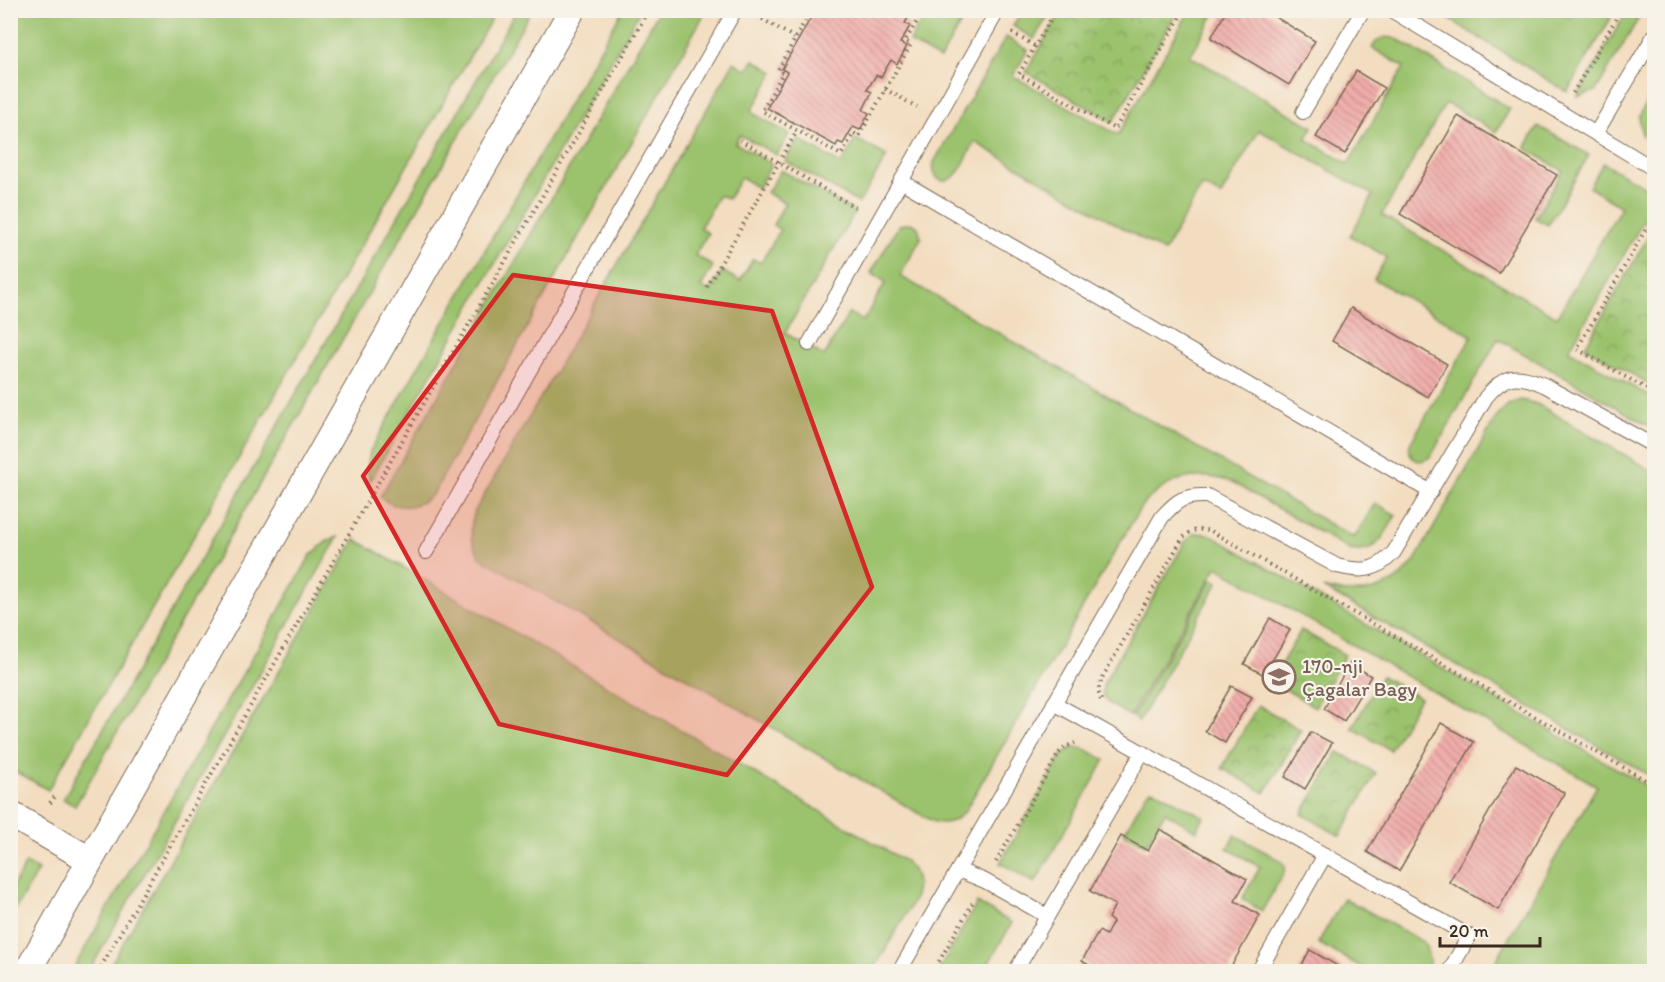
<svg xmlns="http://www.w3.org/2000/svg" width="1665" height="982" viewBox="0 0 1665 982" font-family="Itim,sans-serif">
  <defs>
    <pattern id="park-crowns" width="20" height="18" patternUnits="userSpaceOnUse" patternTransform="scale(1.5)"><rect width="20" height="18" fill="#9bc26d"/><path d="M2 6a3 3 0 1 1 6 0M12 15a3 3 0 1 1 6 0" fill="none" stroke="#809e59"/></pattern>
    <pattern id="building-back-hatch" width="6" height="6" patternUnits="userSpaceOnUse" patternTransform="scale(1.5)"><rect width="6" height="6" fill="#f1aeaa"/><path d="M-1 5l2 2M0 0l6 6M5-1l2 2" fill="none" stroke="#c48e8a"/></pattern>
  </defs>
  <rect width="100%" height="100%" fill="#f7f3e8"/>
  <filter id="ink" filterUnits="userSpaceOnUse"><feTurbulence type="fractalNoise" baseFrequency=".0167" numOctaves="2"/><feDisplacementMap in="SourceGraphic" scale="12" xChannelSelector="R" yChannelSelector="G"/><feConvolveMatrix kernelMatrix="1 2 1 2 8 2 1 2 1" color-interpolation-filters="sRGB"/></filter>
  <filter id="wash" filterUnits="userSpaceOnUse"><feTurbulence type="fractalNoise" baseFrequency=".008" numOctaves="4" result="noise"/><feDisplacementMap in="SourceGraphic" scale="24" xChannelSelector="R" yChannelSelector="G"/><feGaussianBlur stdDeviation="1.35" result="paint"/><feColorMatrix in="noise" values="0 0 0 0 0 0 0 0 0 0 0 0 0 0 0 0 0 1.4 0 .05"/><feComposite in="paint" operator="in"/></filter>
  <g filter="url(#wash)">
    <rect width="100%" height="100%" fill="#f3ddc0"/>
    <g fill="#9bc26d" stroke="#6b7646" stroke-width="1.5">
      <path d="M11,10L496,11L48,790L11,769Z"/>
      <path d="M1190,10L1216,11L1190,56L1313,127L1306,139L1348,164L1404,67L1372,48C1378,36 1387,35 1399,40L1510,109L1496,132L1446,103L1382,215L1557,317L1621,207L1589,187L1603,163L1654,192V226L1644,220L1569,350L1654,399V429L1498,339L1431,456C1419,466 1407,459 1410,444L1472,336L1374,279L1387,257L1350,236L1373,195L1259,130L1221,195L1202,186L1164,252L975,142C968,152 961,176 948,180C936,184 932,171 934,162L1006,37L1028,50L1013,76L1118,135Z"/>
      <path d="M1539,10L1544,13L1546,11H1557L1571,18L1576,11H1598L1611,18L1567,92L1436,11Z"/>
      <path d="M516,11H531L75,806L63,799Z"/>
      <path d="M622,11H640L370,481L367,469L370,451Z"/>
      <path d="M659,11H706L433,494C417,509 397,511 380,497Z"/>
      <path d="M915,11H968L940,59L909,42L924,16Z"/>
      <path d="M1022,11H1051L1034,39L1013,26Z"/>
      <path d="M1627,11H1643L1600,84L1595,91L1577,97Z"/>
      <path d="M754,60L774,72L751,112L789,134L777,155L740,135L735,143L772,164L758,188L741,177L728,199L719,195L700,228L708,233L695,255L713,266L701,287L710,291L722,271L740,281L753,259L761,263L780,230L773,225L785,203L767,193L781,170L855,212L785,333L824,356L849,313L863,321L886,282L871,273L899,225L911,223L918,227L921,238L900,276L1354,538L1375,503L1396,515C1384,535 1377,556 1350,550L1232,482C1193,470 1170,478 1142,505L965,811C956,822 946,826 932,821L481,558C471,543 468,529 475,511L734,62L747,70Z"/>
      <path d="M1654,86V114L1642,136L1639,117Z"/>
      <path d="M1538,126L1589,155L1548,225L1535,218L1563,171L1525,148Z"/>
      <path d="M798,139L841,164L856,139L887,156L859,203L785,161Z"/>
      <path d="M1521,400L1537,404L1654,472V778L1323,588C1359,598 1391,592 1414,562L1497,416L1508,405Z"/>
      <path d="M1195,533L1209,534L1654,790V971H1490L1597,786L1217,567L1130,716L1108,703L1102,693L1104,682L1185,542Z"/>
      <path d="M338,537L89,971H72L311,555L326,542Z"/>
      <path d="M355,539L905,861C919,873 919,885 913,902L873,971H107Z"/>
      <path d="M1212,579L1218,582L1139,721L1132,717Z"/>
      <path d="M1073,747L1085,749L1105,760L1035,883L1000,863L1062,755Z"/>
      <path d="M1151,790L1158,792L1204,817L1196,831L1165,812L1146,845L1124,833L1146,794Z"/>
      <path d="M1235,835L1280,860L1285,866L1284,873L1262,911L1242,899L1260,867L1227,848Z"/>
      <path d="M26,863L38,870L11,917V890Z"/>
      <path d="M1344,898L1425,943L1430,962L1425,971H1368L1318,943Z"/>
      <path d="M977,903L1012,923L984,971H938Z"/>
    </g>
    <g fill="url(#park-crowns)" stroke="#6b7646" stroke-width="1.5">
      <path d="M1062,10L1178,11L1113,122L1026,72Z"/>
      <path d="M1649,235L1654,238V387L1585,347Z"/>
      <path d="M1301,630L1345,655L1315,707L1271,681Z"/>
      <path d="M1382,676L1420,698L1390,750L1352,728Z"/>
      <path d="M1258,705L1301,730L1265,793L1222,768Z"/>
      <path d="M1338,752L1376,773L1340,836L1302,814Z"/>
    </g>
    <g id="blocks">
      <g fill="url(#building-back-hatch)">
        <path d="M821,10H896L908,18L905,23L910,26L900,43L907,46L897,64L891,60L881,77L876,75L867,90L872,92L863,110L869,113L860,130L853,127L843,144L838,142L836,146L767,108L787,72L782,69L814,12L819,15Z"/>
        <path d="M1227,10H1264L1315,41L1289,85L1211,38Z"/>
        <path d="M1356,71L1384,88L1345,154L1316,137Z"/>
        <path d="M1458,116L1557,175L1499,273L1400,214Z"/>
        <path d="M1351,308L1447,364L1428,397L1332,341Z"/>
        <path d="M1270,618L1290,630L1264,675L1244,664Z"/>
        <path d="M1350,663L1371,676L1344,721L1324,709Z"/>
        <path d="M1231,686L1252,697L1225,743L1205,731Z"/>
        <path d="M1441,723L1474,742L1399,871L1367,852Z"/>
        <path d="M1311,732L1332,743L1305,789L1285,777Z"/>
        <path d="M1516,765L1565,793L1498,910L1449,882Z"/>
        <path d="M1160,829L1247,879L1235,901L1260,915L1228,972H1085L1089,965L1082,961L1099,931L1106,935L1113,922L1108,918L1115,905L1090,891L1121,836L1148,851Z"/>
        <path d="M1310,950L1348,972H1298Z"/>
      </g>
    </g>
  </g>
  <g filter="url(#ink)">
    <use href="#blocks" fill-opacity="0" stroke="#7b6957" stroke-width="1.5"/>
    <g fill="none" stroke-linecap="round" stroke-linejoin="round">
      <defs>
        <g id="service">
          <path d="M1391,10L1654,169"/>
          <path d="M1303,112L1363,10"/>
          <path d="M1596,133L1654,36"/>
          <path d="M901,181L1431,492"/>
          <path d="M809,344L998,10"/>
          <path d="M426,552L735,10"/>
          <path d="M1054,703L1469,936L1449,972"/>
          <path d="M958,870L985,881L1047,916"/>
          <path d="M899,972L1162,517C1177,500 1184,495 1207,496L1337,566C1362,572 1376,572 1394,552L1486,397C1505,374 1517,373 1544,385L1654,446"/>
          <path d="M1015,972L1142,753"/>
          <path d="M1258,972L1325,855"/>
        </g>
        <g id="minor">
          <path d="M10,814L90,860"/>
          <path d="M27,972L572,10"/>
        </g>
      </defs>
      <use href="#service" stroke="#7b6957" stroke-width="16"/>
      <use href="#minor" stroke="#7b6957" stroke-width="28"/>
      <g stroke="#7b6957" stroke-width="4" stroke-dasharray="1.5 4.5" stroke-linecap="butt">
        <path d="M811,10L778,70L783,73L762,111L841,155L854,133L859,136L911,44L905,41L919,18L906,10"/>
        <path d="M817,10H818"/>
        <path d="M1056,10L1019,74L1115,129L1184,10"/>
        <path d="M1609,10L1618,16"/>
        <path d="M757,16L795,38"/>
        <path d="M1012,33L1035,46"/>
        <path d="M885,89L917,107"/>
        <path d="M1573,93L1621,10"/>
        <path d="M1647,137L1654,124"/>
        <path d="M740,140L858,209"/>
        <path d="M1654,232L1647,227L1577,349L1654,393"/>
        <path d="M707,287L797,131"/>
        <path d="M1101,700L1098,691L1102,678L1182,539C1190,530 1198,528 1211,531L1654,785"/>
        <path d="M50,803L56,795"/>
        <path d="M996,862L1059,753L1065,747L1075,743"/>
        <path d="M98,972L649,10"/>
        <path d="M933,972L973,902"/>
      </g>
      <use href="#service" stroke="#fff" stroke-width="14"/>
      <use href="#minor" stroke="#fff" stroke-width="26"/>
    </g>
  </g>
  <path fill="#d62828" fill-opacity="0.2" stroke="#d62828" stroke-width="4.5" stroke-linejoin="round" d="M513,275L772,311L872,587L727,775L499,724L363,476Z"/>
  <defs>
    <symbol id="school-ring" viewBox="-11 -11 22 22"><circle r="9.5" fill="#f7f3e8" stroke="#8d6e63" stroke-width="1.5"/><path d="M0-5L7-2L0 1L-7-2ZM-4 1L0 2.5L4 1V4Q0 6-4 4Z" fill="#8d6e63"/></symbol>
  </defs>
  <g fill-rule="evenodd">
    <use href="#school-ring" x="1260" y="658" width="38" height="38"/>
  </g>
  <g text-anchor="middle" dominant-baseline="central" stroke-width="4.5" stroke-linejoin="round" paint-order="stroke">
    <g font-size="20" fill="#785e54" stroke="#f7f3e8" text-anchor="start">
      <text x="1302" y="666">170-nji<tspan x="1302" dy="23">Çagalar Bagy</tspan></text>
    </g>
  </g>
  <rect width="1665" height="982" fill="none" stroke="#f7f3e8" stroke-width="36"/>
  <path d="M1440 937v9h100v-9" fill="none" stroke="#3b2a1e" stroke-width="3"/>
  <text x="1449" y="937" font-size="18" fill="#3b2a1e" stroke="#f7f3e8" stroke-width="4.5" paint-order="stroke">20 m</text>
</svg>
